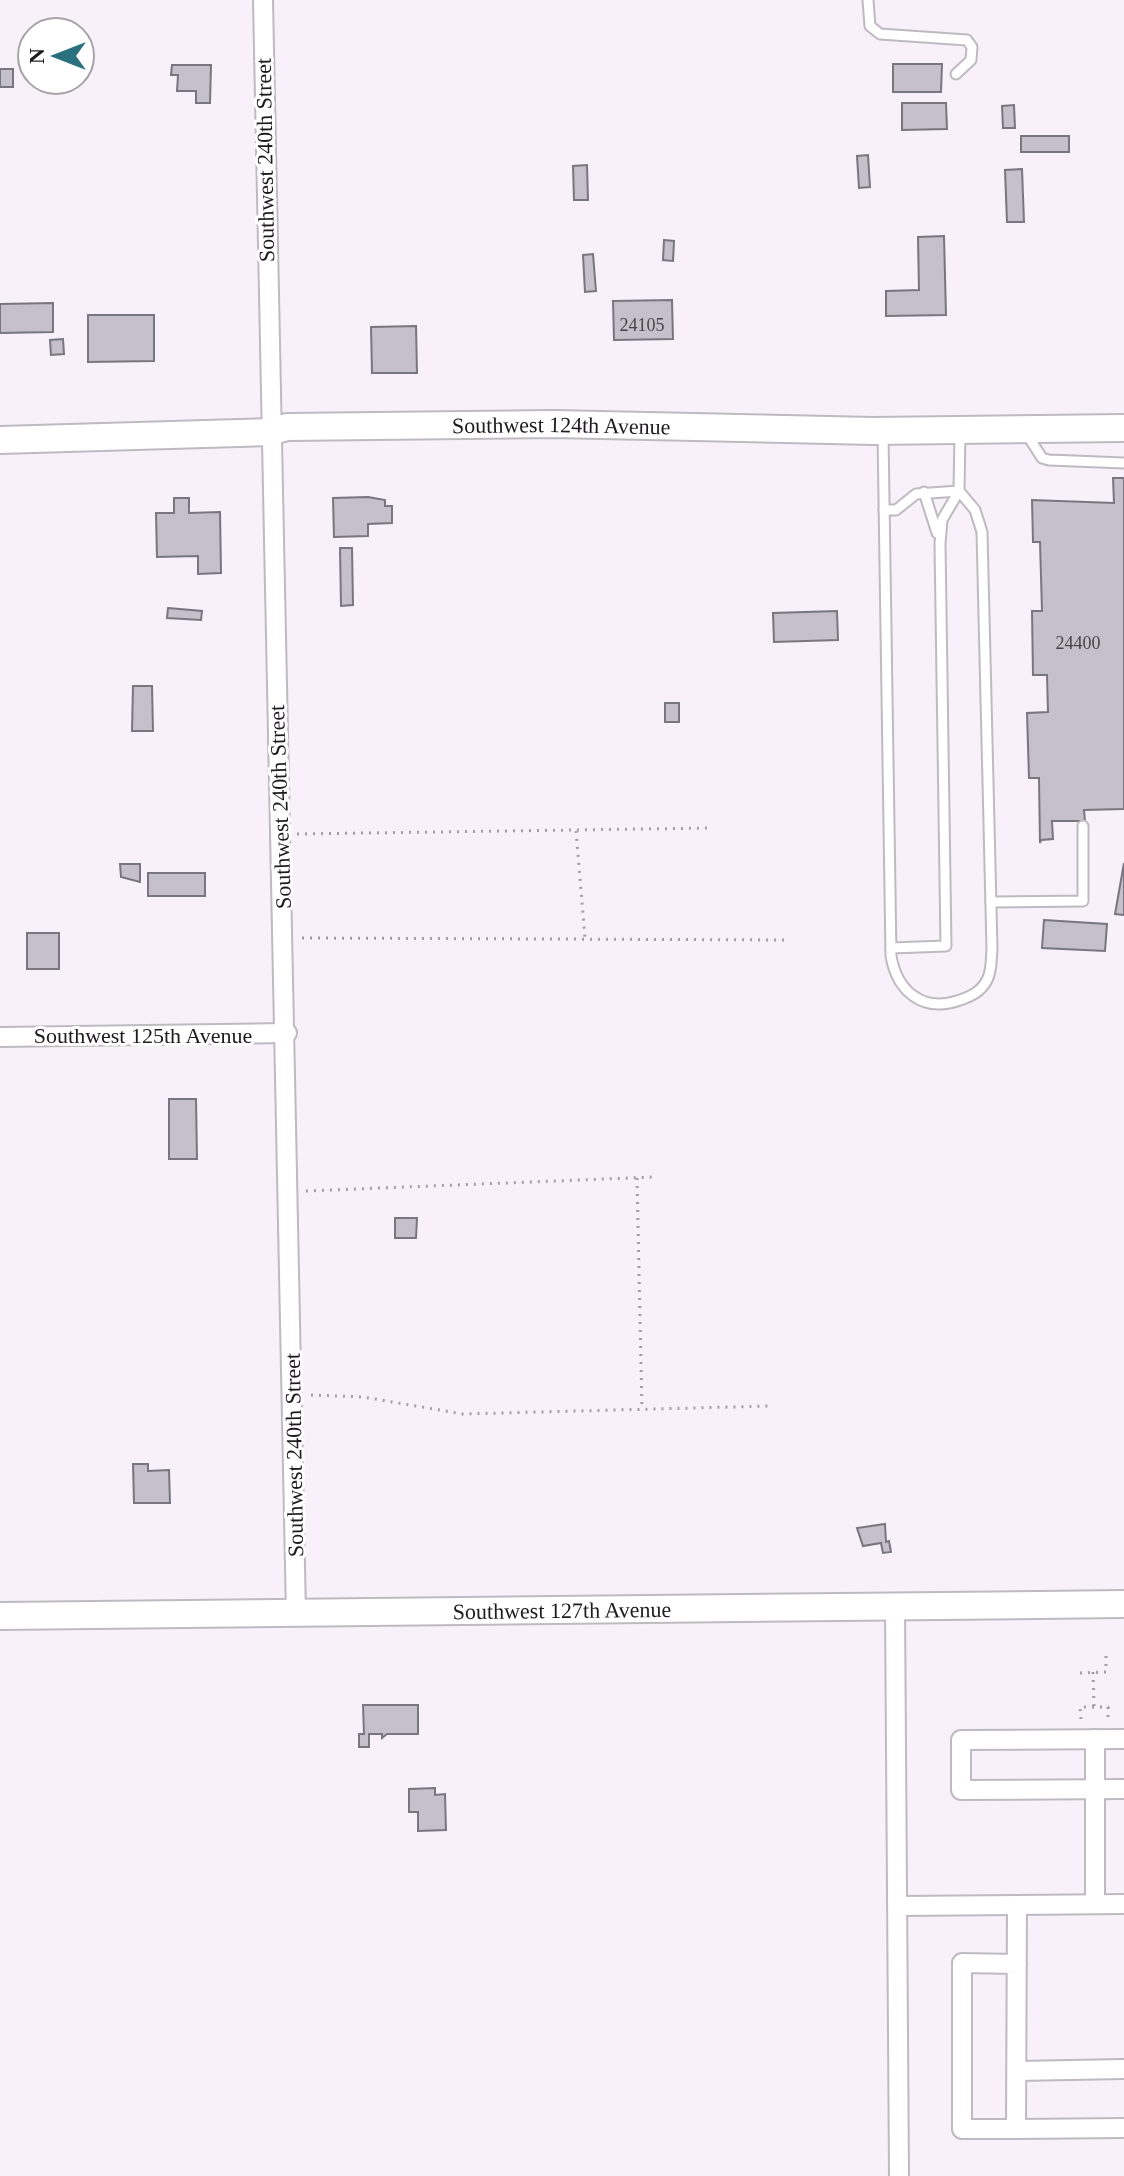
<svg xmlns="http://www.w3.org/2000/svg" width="1124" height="2176" viewBox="0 0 1124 2176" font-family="'Times New Roman',serif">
  <rect width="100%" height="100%" fill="#f8f1f9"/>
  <g fill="#c4c1ca" stroke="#78767e" stroke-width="2">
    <path d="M893,64H942L941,92H893Z"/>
    <path d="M172,65H211L210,103H196V91H177L178,75H171Z"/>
    <rect x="0" y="69" width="13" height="18"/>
    <path d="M902,103H946L947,129L902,130Z"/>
    <path d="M1014,105L1015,128H1003L1002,106Z"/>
    <rect x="1021" y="136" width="48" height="16"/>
    <path d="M868,155L870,187L859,188L857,156Z"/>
    <path d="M587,165L588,200H574L573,166Z"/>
    <path d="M1022,169L1024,222H1007L1005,170Z"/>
    <path d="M944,236L946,315L886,316V291L919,290L918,237Z"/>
    <path d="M664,240L674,241L673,261L663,260Z"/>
    <path d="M593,254L596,291L585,292L583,255Z"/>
    <path d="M672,300L673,339L614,340L613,301Z"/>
    <path d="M53,303V332L0,333V304Z"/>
    <path d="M88,315H154V361L88,362Z"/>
    <path d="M416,326L417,373H372L371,327Z"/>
    <path d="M63,339L64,354L51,355L50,340Z"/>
    <path d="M1113,478H1124V809L1084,810L1085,821H1052L1053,839L1041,840L1040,843L1039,778H1029L1027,713L1048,712L1047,675H1033L1032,611H1042L1040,542H1033L1032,500L1114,503Z"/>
    <path d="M368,497L385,500V506H392V523L368,524V536L334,537L333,498Z"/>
    <path d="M174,498H189V513L220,512L221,573L198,574V556L157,557L156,513H174Z"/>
    <path d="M340,548H352L353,605L341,606Z"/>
    <path d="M168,608L202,611L201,620L167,618Z"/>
    <path d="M837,611L838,640L774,642L773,613Z"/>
    <path d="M133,686H152L153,731H132Z"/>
    <rect x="665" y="703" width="14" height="19"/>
    <path d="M1124,863V915L1115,914Z"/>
    <path d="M120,864H140V882L121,877Z"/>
    <rect x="148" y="873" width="57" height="23"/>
    <path d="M1044,920L1107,924L1105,951L1042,948Z"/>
    <rect x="27" y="933" width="32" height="36"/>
    <path d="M169,1099H196L197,1159H169Z"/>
    <path d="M395,1218H417L416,1238H395Z"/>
    <path d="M133,1464H148V1471L169,1470L170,1503H134Z"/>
    <path d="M885,1524L886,1542L889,1541L891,1552L883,1553L881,1543L863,1546L857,1528Z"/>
    <path d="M363,1705H418V1734H387L382,1738V1734H369V1747H359V1734H364Z"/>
    <path d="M435,1788V1795L445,1794L446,1830L418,1831V1812H409V1789Z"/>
  </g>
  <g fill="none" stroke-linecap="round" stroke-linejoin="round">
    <defs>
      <g id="lane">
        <path d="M868,0L870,26L880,34L967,40L972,47L971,60L956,74"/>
        <path d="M1026,433L1042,458L1049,460L1124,463"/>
        <path d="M883,434L891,956C897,991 922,1012 957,1001C970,997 981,992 987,980C992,971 991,960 992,949L982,532L975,510L959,491L960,433"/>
        <path d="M924,492L937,533"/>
        <path d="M884,510H896L916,494L959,491"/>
        <path d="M991,902L1083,901V826"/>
        <path d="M891,948L946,946L940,544L942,520L959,491"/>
      </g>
      <g id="street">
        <path d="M263,0L296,1615"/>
        <path d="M0,1037L287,1033"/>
        <path d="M895,1605L899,2176"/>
        <path d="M1095,1739V1904"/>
        <path d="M1124,1739L961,1740V1790L1124,1789"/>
        <path d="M1017,1905L1016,2129H962V1963L1017,1964"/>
        <path d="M899,1906L1124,1904"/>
        <path d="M1017,2071L1124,2069"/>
        <path d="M1016,2129L1124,2128"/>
      </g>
      <g id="secondary">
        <path id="s1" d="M0,440L269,432L287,427L554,424L873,431L1124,428"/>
        <path id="s2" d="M0,1616L1124,1604"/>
      </g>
    </defs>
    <use href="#lane" stroke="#bfb9c1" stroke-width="13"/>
    <use href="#street" stroke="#bfb9c1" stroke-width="22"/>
    <use href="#secondary" stroke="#bfb9c1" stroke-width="30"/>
    <g stroke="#a39ea4" stroke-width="3" stroke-dasharray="2 6" stroke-linecap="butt">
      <path d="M576,831L585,938"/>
      <path d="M297,834L710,828"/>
      <path d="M302,938L790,940"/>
      <path d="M637,1178L642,1410"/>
      <path d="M306,1191L654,1177"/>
      <path d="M311,1395L363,1397L463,1414L770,1406"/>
      <path d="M1093,1672L1094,1707"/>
      <path d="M1080,1673L1106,1672V1651"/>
      <path d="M1081,1719L1080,1707H1108V1719"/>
    </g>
    <use href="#lane" stroke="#fff" stroke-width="9"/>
    <use href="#street" stroke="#fff" stroke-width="18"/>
    <use href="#secondary" stroke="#fff" stroke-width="26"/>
  </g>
  <g text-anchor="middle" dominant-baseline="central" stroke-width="6" stroke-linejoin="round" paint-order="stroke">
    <g font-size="18" fill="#484449">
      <text x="642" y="325">24105</text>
      <text x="1078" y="643">24400</text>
    </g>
    <g font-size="22" fill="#1e1b1e" stroke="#fff">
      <text transform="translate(265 160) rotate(-91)">Southwest 240th Street</text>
      <text stroke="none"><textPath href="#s1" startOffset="562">Southwest 124th Avenue</textPath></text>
      <text transform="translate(280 807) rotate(-92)">Southwest 240th Street</text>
      <text x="143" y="1035">Southwest 125th Avenue</text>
      <text transform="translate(294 1455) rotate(-91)">Southwest 240th Street</text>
      <text stroke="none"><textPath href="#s2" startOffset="562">Southwest 127th Avenue</textPath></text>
    </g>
  </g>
  <g transform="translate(56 56) rotate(270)"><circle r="38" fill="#ffffff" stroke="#a5a4a5" stroke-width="2"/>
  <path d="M0-6L14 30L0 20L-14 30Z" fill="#2a707e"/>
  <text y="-12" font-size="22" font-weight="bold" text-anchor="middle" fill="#1e1b1e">N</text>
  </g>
</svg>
